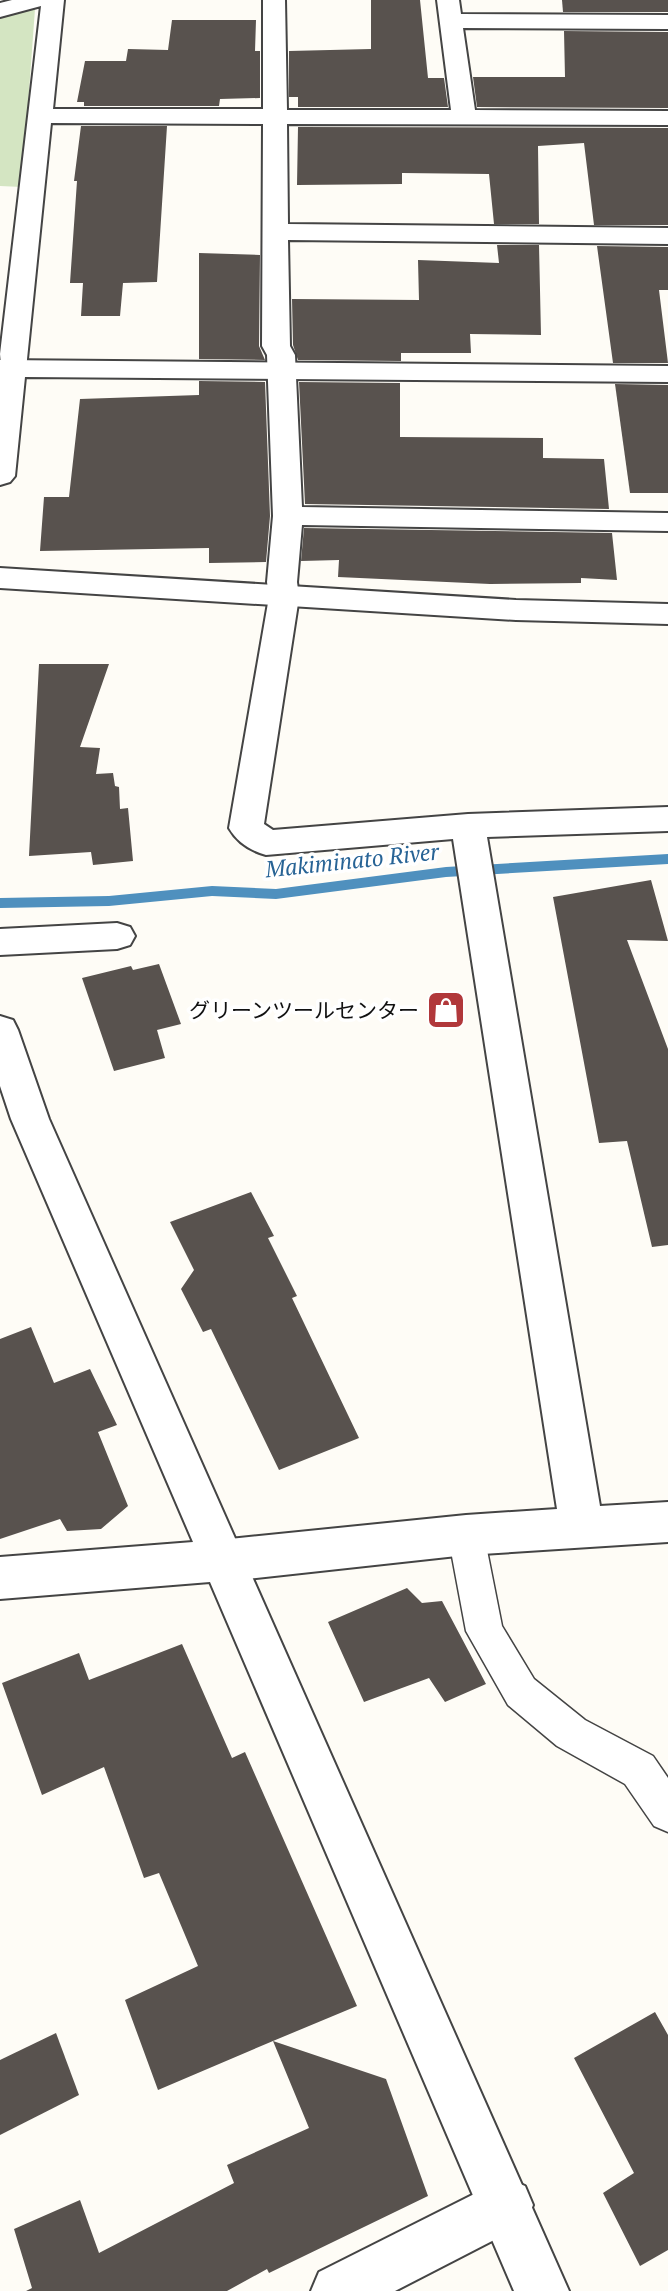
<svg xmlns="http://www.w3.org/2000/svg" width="668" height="2291" viewBox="0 0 668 2291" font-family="'PT Serif','Noto Sans JP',serif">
  <rect width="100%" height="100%" fill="#fefcf6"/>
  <path fill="#d4e5c2" d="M35,9L22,187L0,186V18Z"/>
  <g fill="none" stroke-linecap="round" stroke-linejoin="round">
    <path fill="#4f90be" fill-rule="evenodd" d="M668,854V864L446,877L276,899L212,896L109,906L0,908V898L109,896L212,886L276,889L446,867Z"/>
  </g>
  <g fill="#58524e">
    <path d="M371,0H420L428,78H444L448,107H298V97H289V51L371,49Z"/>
    <path d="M562,0H668V12H563Z"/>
    <path d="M172,20H256L255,51H260V98L220,99L219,106H84V102H77L85,61H126L128,49L168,50Z"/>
    <path d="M564,31L668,32V108L477,107L473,77H565Z"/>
    <path d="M81,126H167L157,282L123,283L120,316H81L83,283H70L77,181H74Z"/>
    <path d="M298,127L668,128V225H594L584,143L538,146L539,224H494L489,174L402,173V184L297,185Z"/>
    <path d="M497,245H539L541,335L470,334L471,353H401V361L298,360L293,345L292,299L419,300L418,260L499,263Z"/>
    <path d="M597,246L668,247V290H659L668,363H613Z"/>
    <path d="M199,253L260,255L259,346L265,360L199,359Z"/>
    <path d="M199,381L265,382L270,516L266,562L209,563V548L40,551L44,497H69L80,399L199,395Z"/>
    <path d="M299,382L400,383V437L543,438V458L604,459L609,509L305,504Z"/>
    <path d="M615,384L668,385V493H630Z"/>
    <path d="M304,528L612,533L617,580L581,578V583L490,584L338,577L339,560L301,561Z"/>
    <path d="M39,664H109L80,747L100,748L96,774L113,773L115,786L119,787L120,809L128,808L133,861L93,865L91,852L29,856Z"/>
    <path d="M651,880L668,941L627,940L668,1049V1245L652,1247L627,1141L599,1143L553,897Z"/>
    <path d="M159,964L181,1024L157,1030L165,1058L114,1071L82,978L131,966L133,970Z"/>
    <path d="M251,1192L274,1236L268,1238L297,1296L292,1298L359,1438L279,1470L211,1329L203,1332L181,1289L194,1270L170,1222Z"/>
    <path d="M31,1327L54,1383L90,1369L117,1425L98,1432L128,1506L101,1529L67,1531L60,1519L0,1539V1339Z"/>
    <path d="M407,1588L422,1603L442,1601L486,1684L445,1702L429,1678L364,1702L328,1622Z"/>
    <path d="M182,1644L232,1758L245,1752L357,2006L273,2041L386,2079L428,2196L269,2273L267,2269L227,2291H26L32,2288L14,2229L80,2200L99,2253L234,2183L227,2165L309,2128L273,2041L158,2090L125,2000L198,1966L159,1873L144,1878L104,1767L42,1795L2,1683L79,1653L89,1680Z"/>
    <path d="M655,2012L668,2035V2250L640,2266L603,2193L634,2173L574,2058Z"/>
    <path d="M56,2033L79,2095L0,2135V2060Z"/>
  </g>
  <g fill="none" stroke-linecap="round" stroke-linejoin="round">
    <defs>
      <path id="service" d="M466,1518L479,1523L484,1535L502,1626L534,1679L585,1720L653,1756L668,1778V1832L654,1826L625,1784L557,1746L508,1705L466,1631L448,1535L453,1523Z"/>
      <g id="minor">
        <path d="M12,0H64L53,109H263V0H285L287,110H451L437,0H459L461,14L668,15V29L463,28L475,110L668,111V125L287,124L288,224L668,228V244L288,240L290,346L295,355L302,507L668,513V531L302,525L297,582L299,597L264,824L273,830L468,814L668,807V831L487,837L600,1506L668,1502V1542L466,1555L220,1582L204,1576L198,1561L204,1546L220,1540L466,1515L557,1509L453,839L266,855C251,851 237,842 229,828L269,597L267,582L273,516L267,355L262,346L263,124L51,123L26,369L22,375H2L0,354L41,6L0,17V3Z"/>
        <path d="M117,923L130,927L135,936L130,945L117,949L0,955V929Z"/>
        <path d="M506,2178L525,2186L533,2205L525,2224L395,2291H311L319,2272Z"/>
      </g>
      <g id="tertiary">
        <path d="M0,360L668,366V382L25,377L15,476L10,482L0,485Z"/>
        <path d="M0,568L516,600L668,604V624L516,620L0,588Z"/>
        <path d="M0,1016L13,1020L18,1030L49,1119L569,2291H514L210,1582L0,1599V1557L193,1542L11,1119L0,1086Z"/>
      </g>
    </defs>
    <use href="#service" stroke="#444" stroke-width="3"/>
    <use href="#minor" stroke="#444" stroke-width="4"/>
    <use href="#tertiary" stroke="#444" stroke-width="4"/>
    <use href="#service" fill="#fff" fill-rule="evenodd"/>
    <use href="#minor" fill="#fff" fill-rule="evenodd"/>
    <use href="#tertiary" fill="#fff" fill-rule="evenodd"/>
  </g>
  <defs>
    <symbol id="shop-square" viewBox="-11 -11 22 22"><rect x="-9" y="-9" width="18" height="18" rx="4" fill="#b1383b" stroke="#fff"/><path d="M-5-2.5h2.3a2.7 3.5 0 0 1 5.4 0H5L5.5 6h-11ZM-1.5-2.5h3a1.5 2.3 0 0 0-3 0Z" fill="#fff"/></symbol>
  </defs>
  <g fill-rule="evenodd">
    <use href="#shop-square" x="424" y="988" width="44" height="44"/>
  </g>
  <g text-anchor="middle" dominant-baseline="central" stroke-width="7" stroke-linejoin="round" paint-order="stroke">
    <g font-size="21" fill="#111" stroke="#fff" text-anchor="end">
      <text x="419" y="1010">グリーンツールセンター</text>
    </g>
    <g font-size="23" font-style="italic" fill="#276395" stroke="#fff">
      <text transform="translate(352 860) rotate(-6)">Makiminato River</text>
    </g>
  </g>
</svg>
